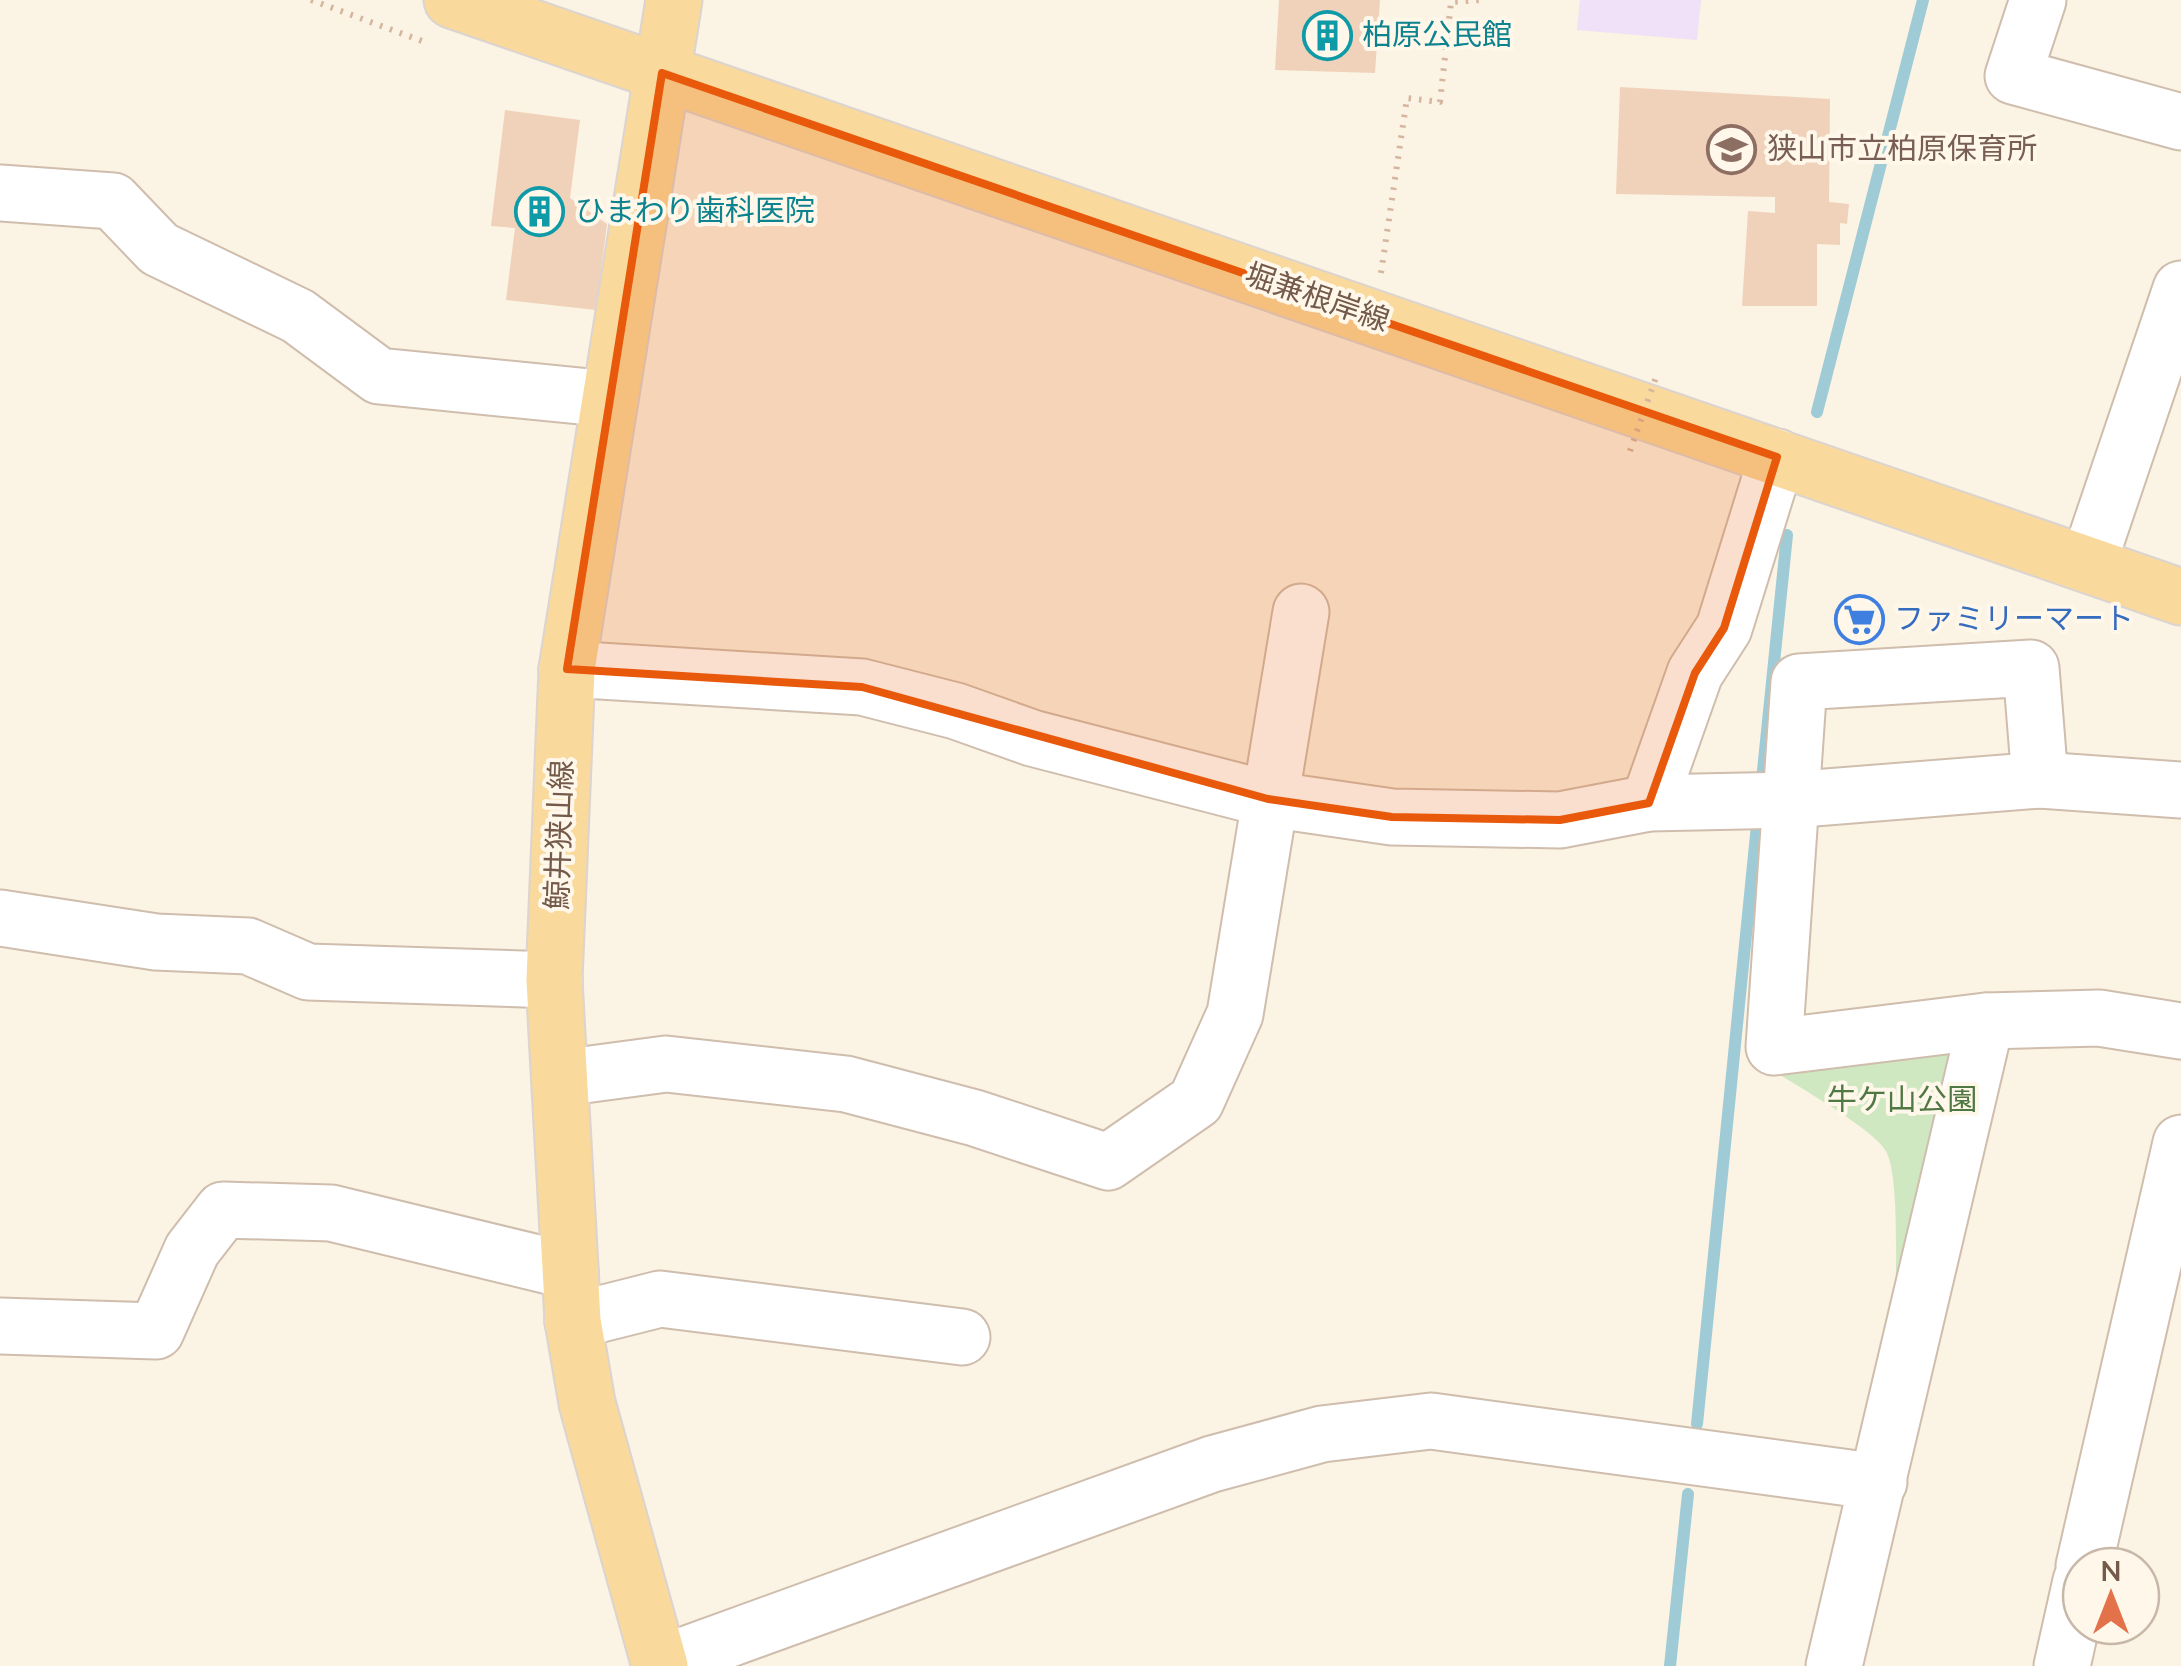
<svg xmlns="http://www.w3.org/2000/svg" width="2181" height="1666" viewBox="0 0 2181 1666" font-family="'Nunito Sans','Noto Sans JP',sans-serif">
  <rect width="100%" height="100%" fill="#fbf3e3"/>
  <path fill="#f0e0f8" d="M1580,0H1701L1697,40L1577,30Z"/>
  <path fill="#d0e8c2" d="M1946,1046L1962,1065L1896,1306C1895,1271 1900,1178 1886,1151C1873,1128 1785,1079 1759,1062Z"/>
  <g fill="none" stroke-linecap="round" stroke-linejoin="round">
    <g stroke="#9ecbd6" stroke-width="12">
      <path d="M1817,412L1923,0"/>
      <path d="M1761,790L1787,535"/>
      <path d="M1697,1424L1758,815"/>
      <path d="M1670,1666L1688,1494"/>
    </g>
  </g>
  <g fill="#f0d2bb">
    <path d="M1279,0H1380L1375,73L1275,70Z"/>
    <path d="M1620,87L1830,99L1829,202L1849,204L1847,224L1840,223V245L1817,244V306H1742L1748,211L1775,213V197L1616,194Z"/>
    <path d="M505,110L580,120L570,198L607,224L596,310L506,300L515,228L491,226Z"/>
  </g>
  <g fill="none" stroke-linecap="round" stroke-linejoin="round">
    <defs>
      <g id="minor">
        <path d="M2038,0L2013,76L2181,122"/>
        <path d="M0,193L113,201L159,249L298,316L379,376L610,399"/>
        <path d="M2088,564L2181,289"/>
        <path d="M567,669L862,687L956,711L1032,738L1268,799L1392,817L1560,820L1649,803L1789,800L2040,780L2181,790"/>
        <path d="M2040,780L2031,668L1799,682L1774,1047L1986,1021L2099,1018L2181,1031"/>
        <path d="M1649,803L1695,673L1724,628L1777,457"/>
        <path d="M0,918L156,942L248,946L308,972L554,980"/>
        <path d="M561,1078L666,1064L846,1084L975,1118L1108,1162L1196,1101L1235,1014L1301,612"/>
        <path d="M573,1321L660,1299L962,1337"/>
        <path d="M0,1326L156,1331L192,1250L223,1210L331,1213L570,1271"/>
        <path d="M2084,1566L2181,1143"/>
        <path d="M660,1664L1212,1464L1322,1434L1431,1421L1879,1482"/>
        <path d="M1834,1666L1986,1021"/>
        <path d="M2062,1666L2081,1581"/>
      </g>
      <g id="major">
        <path d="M452,0L2181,597"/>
        <path d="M660,1666L587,1403L573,1321L554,980L567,669L674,0"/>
      </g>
    </defs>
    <use href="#minor" stroke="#cfbdad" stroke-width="59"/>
    <use href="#major" stroke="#dbd4d0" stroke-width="59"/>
    <g stroke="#d5b59e" stroke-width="6" stroke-dasharray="2.5 8" stroke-linecap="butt">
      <path d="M311,0L422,41"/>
      <path d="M1381,273L1407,98L1440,102L1451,2L1482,0"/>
    </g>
    <use href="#minor" stroke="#fff" stroke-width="55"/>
    <use href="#major" stroke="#f9d99c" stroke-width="55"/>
    <path stroke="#d5b59e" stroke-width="6" stroke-dasharray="2.5 8" stroke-linecap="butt" d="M1630,451L1656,377"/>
  </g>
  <path fill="#e8590c" fill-opacity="0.2" stroke="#e8590c" stroke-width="8" stroke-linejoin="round" d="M662,73L1777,457L1724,628L1695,673L1649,803L1560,820L1392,817L1268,799L862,687L567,669Z"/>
  <defs>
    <symbol id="building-ring" viewBox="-11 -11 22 22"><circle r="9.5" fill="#fff7e9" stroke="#0f9aa8" stroke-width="1.5"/><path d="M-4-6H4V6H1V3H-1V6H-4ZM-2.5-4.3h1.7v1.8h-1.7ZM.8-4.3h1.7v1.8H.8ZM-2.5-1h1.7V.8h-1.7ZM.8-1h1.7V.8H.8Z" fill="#0f9aa8"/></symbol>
    <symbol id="school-ring" viewBox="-11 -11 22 22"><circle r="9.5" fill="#fff7e9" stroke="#8d6e63" stroke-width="1.5"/><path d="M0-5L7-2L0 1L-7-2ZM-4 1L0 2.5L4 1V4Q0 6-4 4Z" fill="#8d6e63"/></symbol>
    <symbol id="supermarket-ring" viewBox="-11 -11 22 22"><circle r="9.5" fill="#fff7e9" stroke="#3f7fe0" stroke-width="1.5"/><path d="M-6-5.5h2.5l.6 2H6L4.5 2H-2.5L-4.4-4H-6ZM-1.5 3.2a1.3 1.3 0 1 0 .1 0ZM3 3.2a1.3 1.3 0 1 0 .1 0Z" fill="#3f7fe0"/></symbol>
  </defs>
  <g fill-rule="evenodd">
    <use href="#building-ring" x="1300" y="8" width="55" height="55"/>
    <use href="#school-ring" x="1704" y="122" width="55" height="55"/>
    <use href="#building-ring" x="512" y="184" width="55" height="55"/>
    <use href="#supermarket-ring" x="1832" y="592" width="55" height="55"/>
  </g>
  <g text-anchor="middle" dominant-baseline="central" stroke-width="8" stroke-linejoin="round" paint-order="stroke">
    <g font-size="30" fill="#0d838f" stroke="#fff7e9" text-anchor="start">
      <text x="1362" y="35">柏原公民館</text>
      <text x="575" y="211">ひまわり歯科医院</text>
    </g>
    <g font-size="30" fill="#785e54" stroke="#fff7e9" text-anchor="start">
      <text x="1767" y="149">狭山市立柏原保育所</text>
    </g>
    <g font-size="30" fill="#735a4a" stroke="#fff7e9">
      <text transform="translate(1317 298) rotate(19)">堀兼根岸線</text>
      <text transform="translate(560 835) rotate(-88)">鯨井狭山線</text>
    </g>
    <g font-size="30" fill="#366cbe" stroke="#fff7e9" text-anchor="start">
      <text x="1894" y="619">ファミリーマート</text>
    </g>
    <g font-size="30" fill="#507842" stroke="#fff7e9">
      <text x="1902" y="1100">牛ケ山公園</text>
    </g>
  </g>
  <g transform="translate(2111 1596)"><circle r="48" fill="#fff7e9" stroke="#c7b8a9" stroke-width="2.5"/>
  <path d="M0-8L18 38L0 25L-18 38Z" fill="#e3714a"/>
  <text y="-15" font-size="28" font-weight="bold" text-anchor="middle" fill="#735a4a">N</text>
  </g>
</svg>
